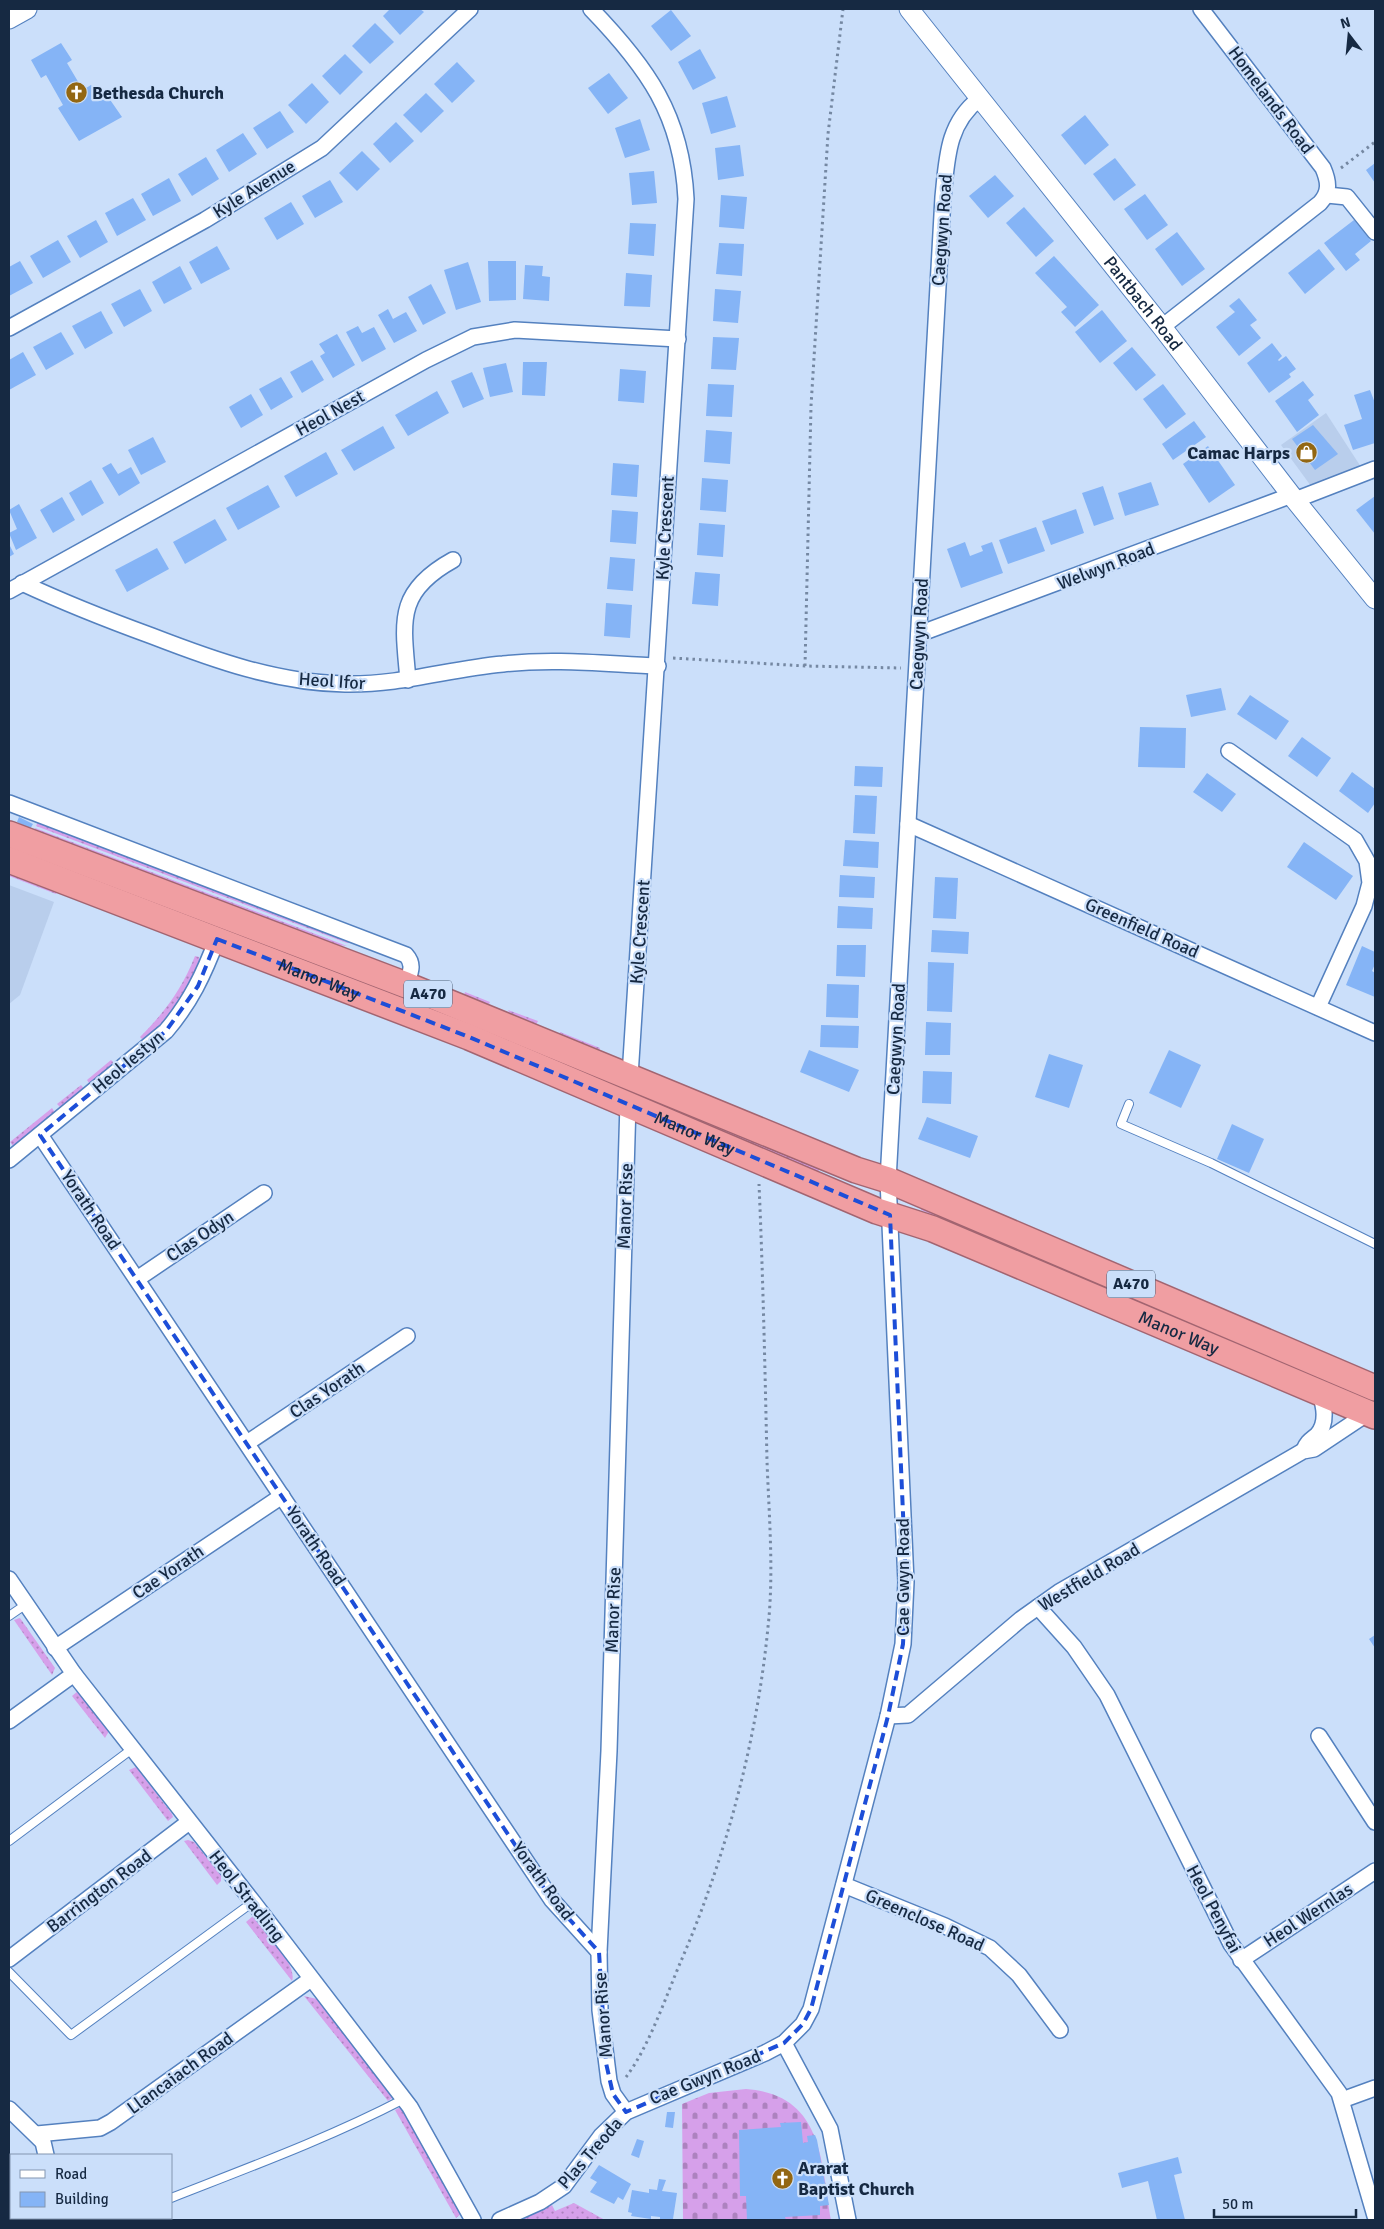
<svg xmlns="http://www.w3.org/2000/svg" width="1384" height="2229" viewBox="0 0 1384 2229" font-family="Signika,sans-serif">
  <defs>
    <pattern id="grass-dots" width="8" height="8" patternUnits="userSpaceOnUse" patternTransform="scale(1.25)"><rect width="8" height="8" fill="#d6a0ea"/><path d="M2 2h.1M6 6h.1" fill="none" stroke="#ad82bf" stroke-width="1.8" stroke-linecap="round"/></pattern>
    <pattern id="cemetery-stones" width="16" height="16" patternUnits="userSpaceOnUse" patternTransform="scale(1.25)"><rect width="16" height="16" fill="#d6a0ea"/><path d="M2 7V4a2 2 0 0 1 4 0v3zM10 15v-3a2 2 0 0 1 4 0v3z" fill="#ad82bf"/></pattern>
  </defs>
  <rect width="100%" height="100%" fill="#cbdffa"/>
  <g fill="#b9ceec">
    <path d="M1326,413L1361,467L1311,486L1281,445Z"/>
    <path d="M9,885L54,902L20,995L9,1004Z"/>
  </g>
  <g fill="url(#grass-dots)">
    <path d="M38,822L360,943H347L36,826Z"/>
    <path d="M35,828L347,946L321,943L33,832Z"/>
    <path d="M9,844L429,1004L820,1168L817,1175L9,850Z"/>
    <path d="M9,872L57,892L56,894L9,876Z"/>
    <path d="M195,956L199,957C203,981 161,1026 145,1042L140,1037C165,1012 182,989 195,956Z"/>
    <path d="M465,992L490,1002L487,1008L463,998Z"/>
    <path d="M508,1010L538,1021L536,1025L533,1026L512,1018Z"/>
    <path d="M560,1032L600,1048L598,1053L559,1035Z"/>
    <path d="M111,1060L116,1065L91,1086L87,1080Z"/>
    <path d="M81,1085L85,1090L60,1107L57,1104Z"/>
    <path d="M52,1108L56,1114L16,1146H13L10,1142Z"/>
    <path d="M921,1206L1375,1398V1405L921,1210Z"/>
    <path d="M20,1618L55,1668L52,1675L14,1620Z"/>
    <path d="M78,1691L109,1731L105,1738L72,1696Z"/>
    <path d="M136,1767L172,1814L173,1817L168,1821L129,1770Z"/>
    <path d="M188,1840L194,1842L221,1875V1881L217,1885L184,1841Z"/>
    <path d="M253,1916C263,1930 298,1964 292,1981L246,1922Z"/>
    <path d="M304,1996L317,1999L392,2095V2098L388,2101Z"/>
    <path d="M399,2108L403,2109L461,2214L456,2218L395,2110Z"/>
    <path d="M574,2203L605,2220H521L552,2205L555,2211Z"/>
  </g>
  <path fill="url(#cemetery-stones)" d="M746,2089C823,2095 821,2160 831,2220H683L682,2104L709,2093Z"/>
  <g fill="#85b4f6">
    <path d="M390,9H420L424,12L400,35L383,16Z"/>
    <path d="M671,10L691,36L671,51L651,26Z"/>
    <path d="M375,23L394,42L370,64L352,46Z"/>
    <path d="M61,43L72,60L67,63L83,90L91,85L97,95L104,91L122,117L79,141L58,108L63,105L46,75L41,78L31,60Z"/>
    <path d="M700,49L716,78L693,90L678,62Z"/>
    <path d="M345,54L363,72L340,95L322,76Z"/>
    <path d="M457,62L475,81L452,103L434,84Z"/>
    <path d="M609,73L628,98L608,114L588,88Z"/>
    <path d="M312,83L329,102L306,124L288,105Z"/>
    <path d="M426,93L444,111L421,133L403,115Z"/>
    <path d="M727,96L736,127L711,134L702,103Z"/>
    <path d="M280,111L294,132L267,149L253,128Z"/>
    <path d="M1085,115L1109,145L1085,165L1061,135Z"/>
    <path d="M640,119L650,150L625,158L615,128Z"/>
    <path d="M396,122L414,141L390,163L373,144Z"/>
    <path d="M243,133L257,154L229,172L216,150Z"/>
    <path d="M740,145L744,176L718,180L715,148Z"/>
    <path d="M362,151L380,169L357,191L339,173Z"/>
    <path d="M206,157L219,179L192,196L178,174Z"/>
    <path d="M1115,158L1136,185L1114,201L1093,174Z"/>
    <path d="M1375,163V183L1366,170Z"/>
    <path d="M654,171L657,203L632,205L629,173Z"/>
    <path d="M995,175L1014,196L988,218L969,196Z"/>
    <path d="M169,178L181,201L153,216L141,194Z"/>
    <path d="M330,180L343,202L315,218L302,196Z"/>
    <path d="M1145,194L1168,225L1147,240L1124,209Z"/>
    <path d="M721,195L747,197L744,229L719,227Z"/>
    <path d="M133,198L146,220L117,236L105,213Z"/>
    <path d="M291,202L304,224L277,240L264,218Z"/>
    <path d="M1024,207L1054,241L1036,257L1006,223Z"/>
    <path d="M96,220L108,242L80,258L67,236Z"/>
    <path d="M1354,220L1371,241L1355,254L1360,260L1346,271L1324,243Z"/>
    <path d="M630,223L656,224L654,256L628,254Z"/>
    <path d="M1177,232L1205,269L1182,286L1155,249Z"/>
    <path d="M58,240L71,262L43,278L30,256Z"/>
    <path d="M719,243L744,244L742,276L716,274Z"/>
    <path d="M217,246L230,269L201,284L189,262Z"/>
    <path d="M1319,249L1335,269L1305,294L1288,273Z"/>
    <path d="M1054,256L1099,305L1075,327L1061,312L1067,307L1035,273Z"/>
    <path d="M20,261L33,283L9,296V267Z"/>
    <path d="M488,261H516V300L489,301Z"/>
    <path d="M468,262L481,302L456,310L444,270Z"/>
    <path d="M525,265L543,266L542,276L550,277L549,301L523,299Z"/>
    <path d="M180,266L192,289L164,304L152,282Z"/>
    <path d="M626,273L652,275L650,307L624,306Z"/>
    <path d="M431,284L446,313L423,325L408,297Z"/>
    <path d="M140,289L152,311L124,327L111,304Z"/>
    <path d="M715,289L741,291L738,323L713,321Z"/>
    <path d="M1239,298L1257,320L1250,325L1261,338L1239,356L1216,327L1235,312L1229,306Z"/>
    <path d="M388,309L393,319L406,312L417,331L394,343L378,315Z"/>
    <path d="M1102,310L1127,341L1100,363L1075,332Z"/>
    <path d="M101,311L113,333L85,349L72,326Z"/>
    <path d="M358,326L362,333L374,327L386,349L362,362L346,332Z"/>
    <path d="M61,332L74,354L46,370L33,347Z"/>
    <path d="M337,334L355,365L333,378L320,356L325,353L319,344Z"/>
    <path d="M713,337L739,338L736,370L711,369Z"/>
    <path d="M1272,343L1282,356L1278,360L1279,361L1286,356L1296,369L1289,374L1291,377L1269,393L1247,363Z"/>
    <path d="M1132,347L1156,375L1136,391L1113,363Z"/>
    <path d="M23,352L36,375L9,390V360Z"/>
    <path d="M312,360L324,380L302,393L290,372Z"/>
    <path d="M523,362H547L545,396L522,395Z"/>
    <path d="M506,363L513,392L490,397L483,368Z"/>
    <path d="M620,369L646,371L644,403L618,401Z"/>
    <path d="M472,372L484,399L463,408L451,381Z"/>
    <path d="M281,377L293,397L271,410L259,389Z"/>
    <path d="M1303,381L1314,395L1308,400L1319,415L1297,432L1275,401Z"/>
    <path d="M708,384L734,385L732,417L706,416Z"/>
    <path d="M1163,384L1186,414L1166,429L1143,399Z"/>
    <path d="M1370,390L1375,403V443L1353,450L1344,425L1362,419L1354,395Z"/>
    <path d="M437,391L449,413L408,436L395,415Z"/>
    <path d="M251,394L263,415L241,428L229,407Z"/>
    <path d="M1194,421L1206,437L1173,460L1162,444Z"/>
    <path d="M1313,425L1338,454L1315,470L1292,439Z"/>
    <path d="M383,426L395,448L354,471L341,450Z"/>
    <path d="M706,430L732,432L730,464L704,462Z"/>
    <path d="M153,437L166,462L141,475L128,450Z"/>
    <path d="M1208,446L1235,485L1209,503L1183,464Z"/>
    <path d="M326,452L338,474L296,497L284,476Z"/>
    <path d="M111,463L118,474L131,467L140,483L119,496L102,468Z"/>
    <path d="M613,463L639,465L637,497L611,495Z"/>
    <path d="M702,478L728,480L726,512L700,510Z"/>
    <path d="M91,480L104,503L82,516L69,493Z"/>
    <path d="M1151,482L1159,505L1125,516L1118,493Z"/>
    <path d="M268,485L280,507L238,530L226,508Z"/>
    <path d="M1103,486L1114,519L1094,526L1082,493Z"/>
    <path d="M1375,496V534L1356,510Z"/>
    <path d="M62,497L75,520L53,533L40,510Z"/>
    <path d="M19,504L37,538L16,550L9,533L17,529L9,510Z"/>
    <path d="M1076,509L1084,533L1051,545L1042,521Z"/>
    <path d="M612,510L638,512L636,544L610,542Z"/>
    <path d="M215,519L227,540L185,564L173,542Z"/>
    <path d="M699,523L725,525L723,557L697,555Z"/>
    <path d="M1036,527L1045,551L1008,564L999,540Z"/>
    <path d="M965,542L970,556L983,551L981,546L992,542L1003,573L961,588L947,549Z"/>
    <path d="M9,544L14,554L9,557Z"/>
    <path d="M157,548L169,569L127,592L115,570Z"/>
    <path d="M610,557L635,559L633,591L607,589Z"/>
    <path d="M695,572L720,574L718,606L692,604Z"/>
    <path d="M606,603L632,605L630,638L604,636Z"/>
    <path d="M1221,688L1226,710L1191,717L1186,695Z"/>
    <path d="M1250,695L1289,721L1276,740L1237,714Z"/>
    <path d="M1140,727L1186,728L1185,768L1138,767Z"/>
    <path d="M1302,737L1331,758L1317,777L1288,756Z"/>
    <path d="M855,766L883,767L882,787L854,786Z"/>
    <path d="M1352,772L1375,789V803L1368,813L1339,791Z"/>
    <path d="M1207,773L1236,794L1222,812L1193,792Z"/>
    <path d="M855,795L877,796L875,834L853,833Z"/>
    <path d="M19,817L33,824L30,829L17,822Z"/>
    <path d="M845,840L879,842L878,868L843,866Z"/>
    <path d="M1304,842L1353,876L1336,900L1287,867Z"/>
    <path d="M840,875L875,877L874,898L839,897Z"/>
    <path d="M935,877L958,878L956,919L933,918Z"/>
    <path d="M838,906L873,908L872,929L837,928Z"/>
    <path d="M932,930L969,932L968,954L931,952Z"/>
    <path d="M837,945H866L865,977L836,976Z"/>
    <path d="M1362,946L1375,952V964L1372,971L1375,973V997L1346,985Z"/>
    <path d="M928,962L954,963L952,1012L927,1011Z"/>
    <path d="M827,984L859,985L858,1018L826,1017Z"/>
    <path d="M926,1022L951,1023L950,1055H925Z"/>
    <path d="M821,1025L859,1026L858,1048L820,1047Z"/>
    <path d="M809,1050L859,1070L849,1092L800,1072Z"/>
    <path d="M1169,1050L1201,1065L1181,1108L1149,1093Z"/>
    <path d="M1049,1054L1083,1065L1069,1108L1035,1097Z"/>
    <path d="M923,1071L952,1072L951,1104L922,1103Z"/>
    <path d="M927,1117L978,1136L970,1158L918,1139Z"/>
    <path d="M1232,1124L1264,1139L1249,1173L1217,1159Z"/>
    <path d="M1375,1635V1648L1369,1639Z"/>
    <path d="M667,2112H675L673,2128L665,2127Z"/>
    <path d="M801,2122L803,2143L808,2142L807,2136L815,2135L817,2140L829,2205L820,2206V2215L785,2217L786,2220H747L746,2196H740L739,2130L781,2127L780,2123Z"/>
    <path d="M637,2139L644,2141L639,2158L631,2155Z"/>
    <path d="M1178,2157L1182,2173L1174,2175L1185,2220H1157L1148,2181L1122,2188L1118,2173Z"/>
    <path d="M599,2165L631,2184L623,2200L618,2197L614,2204L590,2192L597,2182L590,2178Z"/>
    <path d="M659,2179L666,2180L662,2191L677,2193L673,2219L660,2220V2217L651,2216V2219L631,2216L632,2213L628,2212L632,2190L649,2193V2189L657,2190Z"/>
  </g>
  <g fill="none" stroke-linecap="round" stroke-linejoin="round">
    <defs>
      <g id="service">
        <path d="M1129,1104L1121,1124L1211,1163L1375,1244"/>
        <path d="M9,1616L25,1605"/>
        <path d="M9,1841L132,1749"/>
        <path d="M9,1972L71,2035L253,1902"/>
        <path d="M171,2198C250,2167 329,2138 404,2099"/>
        <path d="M113,2220L120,2218"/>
      </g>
      <g id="minor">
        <path d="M591,9C647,67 682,115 686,199L630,1076"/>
        <path d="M1327,195L1347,197L1375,232"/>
        <path d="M1162,327L1320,203C1330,192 1329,182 1323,168L1201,9"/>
        <path d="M9,328L205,220L322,148L470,9"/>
        <path d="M1295,500L1375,469"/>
        <path d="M22,583C65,603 108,620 152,636C214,660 278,683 345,684C402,685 448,669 503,664C554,658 606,664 658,666"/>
        <path d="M9,591L426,360L473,337L515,330L678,339"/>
        <path d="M919,634L1292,495"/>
        <path d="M408,680C403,622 395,592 453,560"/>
        <path d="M1229,751L1355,840L1367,861L1370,883L1364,906L1318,1007"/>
        <path d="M9,803L406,955C415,965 410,973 406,985"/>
        <path d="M908,824L1375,1033"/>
        <path d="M40,1135L552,1900L599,1952"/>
        <path d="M9,1160L166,1031C190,1003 204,974 217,939"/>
        <path d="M137,1279L264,1193"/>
        <path d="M247,1443L407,1336"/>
        <path d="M1304,1450C1307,1442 1311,1440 1317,1435C1328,1423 1324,1406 1320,1393"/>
        <path d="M9,1579L74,1674L253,1902L410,2107L473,2220"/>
        <path d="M1038,1607L1074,1647L1107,1695L1231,1944L1339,2093L1375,2216"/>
        <path d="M55,1648L282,1496"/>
        <path d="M888,1716L908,1715L1021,1619L1059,1592L1303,1451L1314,1449L1368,1413"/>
        <path d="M9,1721L74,1674"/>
        <path d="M1319,1736L1375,1822"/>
        <path d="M844,1885L945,1926L990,1948L1019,1975L1060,2030"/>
        <path d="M9,1959L189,1822"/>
        <path d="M1241,1960L1375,1871"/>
        <path d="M784,2043L830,2129L848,2220"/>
        <path d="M1342,2100L1375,2088"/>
        <path d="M9,2109L43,2142L46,2155"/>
        <path d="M626,2112L613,2094L609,2081L600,2010L599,1952L609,1751L628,1103"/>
        <path d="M37,2134L100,2128L111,2122L311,1979"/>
        <path d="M50,2218V2220"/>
        <path d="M500,2220L540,2202L564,2186L601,2136L626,2112L765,2053L784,2043L803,2024L811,2009L888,1716L903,1644L906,1582L888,1180L943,197C947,159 947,124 979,99"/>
      </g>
      <g id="tertiary">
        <path id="s1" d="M909,9L1162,327L1295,500L1375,599"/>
        <path d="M9,19L27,9"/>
      </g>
      <g id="trunk">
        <path d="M9,834L406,985L856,1170L888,1180L1375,1388"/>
        <path id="s2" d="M9,860L469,1037L877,1211L933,1229L1375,1416"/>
      </g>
    </defs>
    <use href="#service" stroke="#5481bf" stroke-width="10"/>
    <use href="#minor" stroke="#5481bf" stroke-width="18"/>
    <use href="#tertiary" stroke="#5481bf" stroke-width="21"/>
    <use href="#trunk" stroke="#a26571" stroke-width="28"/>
    <g stroke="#7588a2" stroke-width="3" stroke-dasharray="2.5 4" stroke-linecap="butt">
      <path d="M1341,168L1375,142"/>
      <path d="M673,658L805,666L901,668"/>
      <path d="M805,666L811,406L828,134L843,9"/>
      <path d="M626,2077C649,2047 666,1996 681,1961C726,1857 757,1740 768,1627C774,1573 769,1516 767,1461C765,1369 763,1276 759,1184"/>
    </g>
    <use href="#service" stroke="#fff" stroke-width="8"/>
    <use href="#minor" stroke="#fff" stroke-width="15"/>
    <use href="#tertiary" stroke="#fff" stroke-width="19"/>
    <use href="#trunk" stroke="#f09ea2" stroke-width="25"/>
  </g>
  <path fill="none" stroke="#1d4ed8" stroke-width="4" stroke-dasharray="10 6" stroke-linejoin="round" d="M217,939L469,1037L890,1215L906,1582L903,1644L888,1716L811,2009L803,2024L784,2043L626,2112L613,2094L606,2063L599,1952L552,1900L40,1135L166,1031L198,986Z"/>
  <defs>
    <symbol id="church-disc" viewBox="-11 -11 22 22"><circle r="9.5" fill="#936713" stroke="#cbdffa"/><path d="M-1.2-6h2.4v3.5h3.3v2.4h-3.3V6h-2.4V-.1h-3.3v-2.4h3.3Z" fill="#fff"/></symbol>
    <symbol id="shop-disc" viewBox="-11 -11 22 22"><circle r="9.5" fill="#936713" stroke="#cbdffa"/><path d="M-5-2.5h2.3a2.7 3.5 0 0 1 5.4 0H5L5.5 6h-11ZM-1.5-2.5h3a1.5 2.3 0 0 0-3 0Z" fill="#fff"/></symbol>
  </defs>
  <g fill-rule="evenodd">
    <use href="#church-disc" x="64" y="80" width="25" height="25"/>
    <use href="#shop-disc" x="1294" y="440" width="25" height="25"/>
    <use href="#church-disc" x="770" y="2166" width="25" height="25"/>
  </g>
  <g text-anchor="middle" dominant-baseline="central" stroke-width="4.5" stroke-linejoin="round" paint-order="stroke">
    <g fill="#cbdffa" stroke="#4c6079" stroke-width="1">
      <rect x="404" y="980.5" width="48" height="27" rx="4"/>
      <rect x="1107" y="1270.5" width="48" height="27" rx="4"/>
    </g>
    <g font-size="16" font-weight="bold" fill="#162942">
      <text x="428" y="994">A470</text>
      <text x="1131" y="1284">A470</text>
    </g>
    <g font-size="18" font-weight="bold" fill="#162942" stroke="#cbdffa" text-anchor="start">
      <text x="92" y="93">Bethesda Church</text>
      <text x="1290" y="453" text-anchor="end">Camac Harps</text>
      <text x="798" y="2168">Ararat<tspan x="798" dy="21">Baptist Church</tspan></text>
    </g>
    <g font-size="18" fill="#162942" stroke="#cbdffa">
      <text transform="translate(1271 100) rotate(53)">Homelands Road</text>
      <text transform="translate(254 189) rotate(-32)">Kyle Avenue</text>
      <text transform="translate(942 230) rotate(-86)">Caegwyn Road</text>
      <text stroke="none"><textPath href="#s1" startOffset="376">Pantbach Road</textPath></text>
      <text transform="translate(330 413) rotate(-29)">Heol Nest</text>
      <text transform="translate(665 528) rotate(-87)">Kyle Crescent</text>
      <text transform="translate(1106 566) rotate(-21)">Welwyn Road</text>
      <text transform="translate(919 634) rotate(-87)">Caegwyn Road</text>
      <text transform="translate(332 681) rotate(4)">Heol Ifor</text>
      <text transform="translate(1142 928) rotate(24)">Greenfield Road</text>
      <text transform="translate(640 932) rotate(-86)">Kyle Crescent</text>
      <text stroke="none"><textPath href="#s2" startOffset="332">Manor Way</textPath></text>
      <text transform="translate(896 1039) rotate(-87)">Caegwyn Road</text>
      <text transform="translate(128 1062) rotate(-40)">Heol Iestyn</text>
      <text stroke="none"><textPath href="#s2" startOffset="738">Manor Way</textPath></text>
      <text transform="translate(625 1206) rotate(-88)">Manor Rise</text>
      <text transform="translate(91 1210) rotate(56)">Yorath Road</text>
      <text transform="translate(200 1236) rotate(-34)">Clas Odyn</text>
      <text stroke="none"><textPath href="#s2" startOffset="1262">Manor Way</textPath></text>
      <text transform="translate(327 1390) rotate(-34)">Clas Yorath</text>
      <text transform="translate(316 1546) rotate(56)">Yorath Road</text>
      <text transform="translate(168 1572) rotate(-34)">Cae Yorath</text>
      <text transform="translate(903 1577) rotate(-90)">Cae Gwyn Road</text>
      <text transform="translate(1089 1577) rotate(-31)">Westfield Road</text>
      <text transform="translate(613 1610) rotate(-88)">Manor Rise</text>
      <text transform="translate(543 1881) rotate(54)">Yorath Road</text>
      <text transform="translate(99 1891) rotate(-37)">Barrington Road</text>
      <text transform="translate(247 1896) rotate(52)">Heol Stradling</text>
      <text transform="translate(1214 1909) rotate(62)">Heol Penyfai</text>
      <text transform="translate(1308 1915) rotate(-33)">Heol Wernlas</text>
      <text transform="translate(925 1920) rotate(24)">Greenclose Road</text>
      <text transform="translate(603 2015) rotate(-94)">Manor Rise</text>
      <text transform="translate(180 2073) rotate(-36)">Llancaiach Road</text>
      <text transform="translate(705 2077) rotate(-22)">Cae Gwyn Road</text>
      <text transform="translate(590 2153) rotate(-49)">Plas Treoda</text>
    </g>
  </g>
  <rect width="1384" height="2229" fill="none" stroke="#162942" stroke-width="20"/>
  <rect x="10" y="2154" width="162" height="65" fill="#cbdffa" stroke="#8396b0"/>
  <rect x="20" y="2170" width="25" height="8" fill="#ffffff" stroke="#8396b0"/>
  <text x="55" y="2179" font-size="15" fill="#162942">Road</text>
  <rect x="20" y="2192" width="25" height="15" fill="#85b4f6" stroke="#8396b0"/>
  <text x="55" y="2204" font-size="15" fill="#162942">Building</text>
  <g transform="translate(1349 35) rotate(344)" stroke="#cbdffa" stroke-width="4" paint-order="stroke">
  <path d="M0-4L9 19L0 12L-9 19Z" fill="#162942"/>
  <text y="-8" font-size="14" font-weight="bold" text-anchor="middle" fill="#162942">N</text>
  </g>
  <path d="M1214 2209v8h142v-8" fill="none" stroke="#162942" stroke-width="2.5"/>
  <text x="1222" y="2209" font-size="15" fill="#162942" stroke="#cbdffa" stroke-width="4" paint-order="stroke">50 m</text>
</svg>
